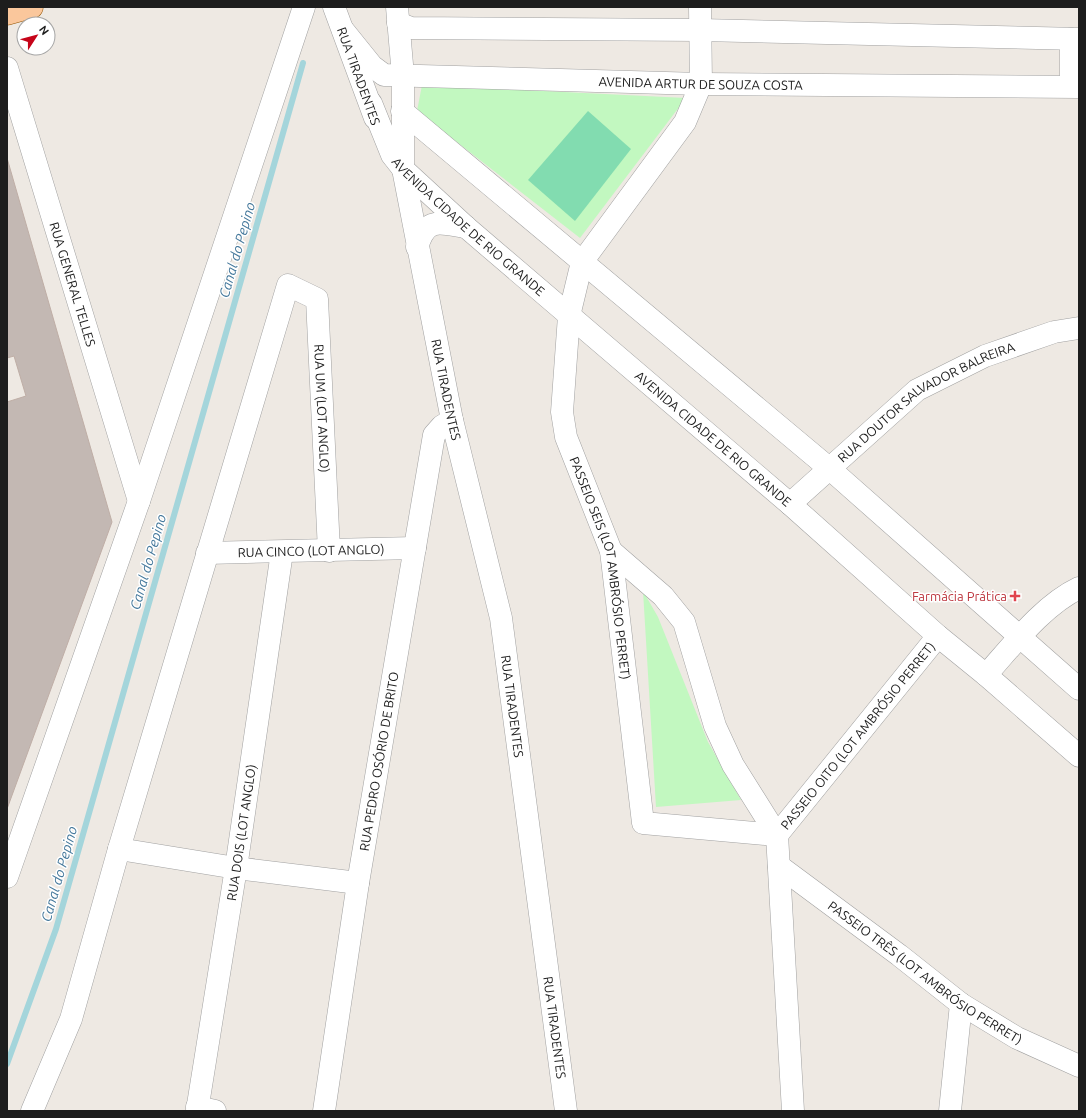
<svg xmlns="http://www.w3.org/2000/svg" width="1086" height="1118" viewBox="0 0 1086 1118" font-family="Ubuntu,sans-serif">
  <rect width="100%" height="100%" fill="#eee9e3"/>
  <g fill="#c2f8c0">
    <path d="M422,85L686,98L580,238L417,111Z"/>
    <path d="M643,591L658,617L708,742L741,800L656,807Z"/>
  </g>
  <path fill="#82dcb0" d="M588,111L631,149L575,221L528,180Z"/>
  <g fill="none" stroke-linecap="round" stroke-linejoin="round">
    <path stroke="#a4d5db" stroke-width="6" d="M7,1064L56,929L303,63"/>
  </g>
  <path fill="#c3b8b3" stroke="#bfaea6" d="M7,158L112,522L7,809V402L26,396L14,356L7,358Z"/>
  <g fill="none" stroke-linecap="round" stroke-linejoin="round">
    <defs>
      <g id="minor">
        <path d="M334,7L375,118"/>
        <path id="s1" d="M397,7L403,76V169L452,420L501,618L566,1111"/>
        <path id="s2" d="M700,7L701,84L685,122L582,262L569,316L562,412L566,437L611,551L643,823L777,835"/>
        <path d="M398,23L411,28L701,30L1079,39"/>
        <path id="s3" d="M343,30L372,66L384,75L701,84L1079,87"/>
        <path id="s4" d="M7,68L139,501"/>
        <path d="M1071,86V39"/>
        <path id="s5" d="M371,103L392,155L403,169L466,227L790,504L938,636L986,675L1079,756"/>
        <path d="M402,111L830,469L1079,689"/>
        <path d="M417,247C427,216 439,223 466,227"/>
        <path id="s6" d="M790,504L917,390L985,356L1054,332L1079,328"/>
        <path d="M611,551L663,596L684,622L715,726L733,765L777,835L793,1111"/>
        <path id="s7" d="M207,553L415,548"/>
        <path d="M986,675C1012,646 1043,605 1079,588"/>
        <path id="s8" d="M777,835L938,636"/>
        <path d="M119,849L236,868L358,883"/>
        <path id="s9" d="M779,866L899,955L961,1004L1017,1038L1079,1066"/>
        <path d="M7,877L139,501L304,7"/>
        <path d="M197,1107L215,1111"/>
        <path id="s10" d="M32,1111L71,1019L119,849L288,285L317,299L329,551"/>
        <path id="s11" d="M197,1111L236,868L282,552"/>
        <path id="s12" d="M324,1111L358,883L434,435L442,426L452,420"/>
        <path d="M950,1111L961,1004"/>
      </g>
      <path id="major" d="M7,14L32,7"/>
    </defs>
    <use href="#minor" stroke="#a1a1a1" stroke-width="23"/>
    <use href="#major" stroke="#935403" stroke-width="23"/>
    <use href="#minor" stroke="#fff" stroke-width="22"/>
    <use href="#major" stroke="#fac79c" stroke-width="22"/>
  </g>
  <path fill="#e0444e" stroke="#fff" stroke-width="1.5" d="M1013 590h4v4h4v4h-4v4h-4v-4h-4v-4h4z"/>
  <g text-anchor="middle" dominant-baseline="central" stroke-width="3" stroke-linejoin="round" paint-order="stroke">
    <g font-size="13" fill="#1d1d1d" stroke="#fff">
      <text transform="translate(359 76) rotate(70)">RUA TIRADENTES</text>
      <text stroke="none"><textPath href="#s3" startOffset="378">AVENIDA ARTUR DE SOUZA COSTA</textPath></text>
      <text stroke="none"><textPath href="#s5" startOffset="161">AVENIDA CIDADE DE RIO GRANDE</textPath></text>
      <text stroke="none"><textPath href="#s4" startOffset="226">RUA GENERAL TELLES</textPath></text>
      <text stroke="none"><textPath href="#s1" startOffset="387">RUA TIRADENTES</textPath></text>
      <text stroke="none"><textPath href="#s6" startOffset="172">RUA DOUTOR SALVADOR BALREIRA</textPath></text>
      <text stroke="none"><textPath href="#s10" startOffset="1007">RUA UM (LOT ANGLO)</textPath></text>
      <text stroke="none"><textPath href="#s5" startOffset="485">AVENIDA CIDADE DE RIO GRANDE</textPath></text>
      <text stroke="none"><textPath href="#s7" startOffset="104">RUA CINCO (LOT ANGLO)</textPath></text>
      <text stroke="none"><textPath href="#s2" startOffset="606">PASSEIO SEIS (LOT AMBRÓSIO PERRET)</textPath></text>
      <text stroke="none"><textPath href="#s1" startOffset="711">RUA TIRADENTES</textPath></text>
      <text stroke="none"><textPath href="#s8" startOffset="128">PASSEIO OITO (LOT AMBRÓSIO PERRET)</textPath></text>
      <text stroke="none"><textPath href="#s12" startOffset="354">RUA PEDRO OSÓRIO DE BRITO</textPath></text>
      <text stroke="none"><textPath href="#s11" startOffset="282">RUA DOIS (LOT ANGLO)</textPath></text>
      <text stroke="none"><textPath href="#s9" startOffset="181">PASSEIO TRÊS (LOT AMBRÓSIO PERRET)</textPath></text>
      <text stroke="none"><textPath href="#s1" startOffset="1035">RUA TIRADENTES</textPath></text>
    </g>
    <g font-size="13" fill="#be3a42" stroke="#fff" text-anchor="end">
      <text x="1007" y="596">Farmácia Prática</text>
    </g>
    <g font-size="14" font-style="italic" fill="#46799c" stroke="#fff">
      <text transform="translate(237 250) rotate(-74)">Canal do Pepino</text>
      <text transform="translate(148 562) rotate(-74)">Canal do Pepino</text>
      <text transform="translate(59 874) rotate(-74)">Canal do Pepino</text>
    </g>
  </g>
  <rect width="1086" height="1118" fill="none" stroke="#1d1d1d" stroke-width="16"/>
  <g transform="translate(36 36) rotate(54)"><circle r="19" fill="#ffffff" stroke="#a5a5a5"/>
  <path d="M0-3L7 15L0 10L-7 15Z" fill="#c60419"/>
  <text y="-6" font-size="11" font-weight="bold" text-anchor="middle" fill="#1d1d1d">N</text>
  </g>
</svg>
